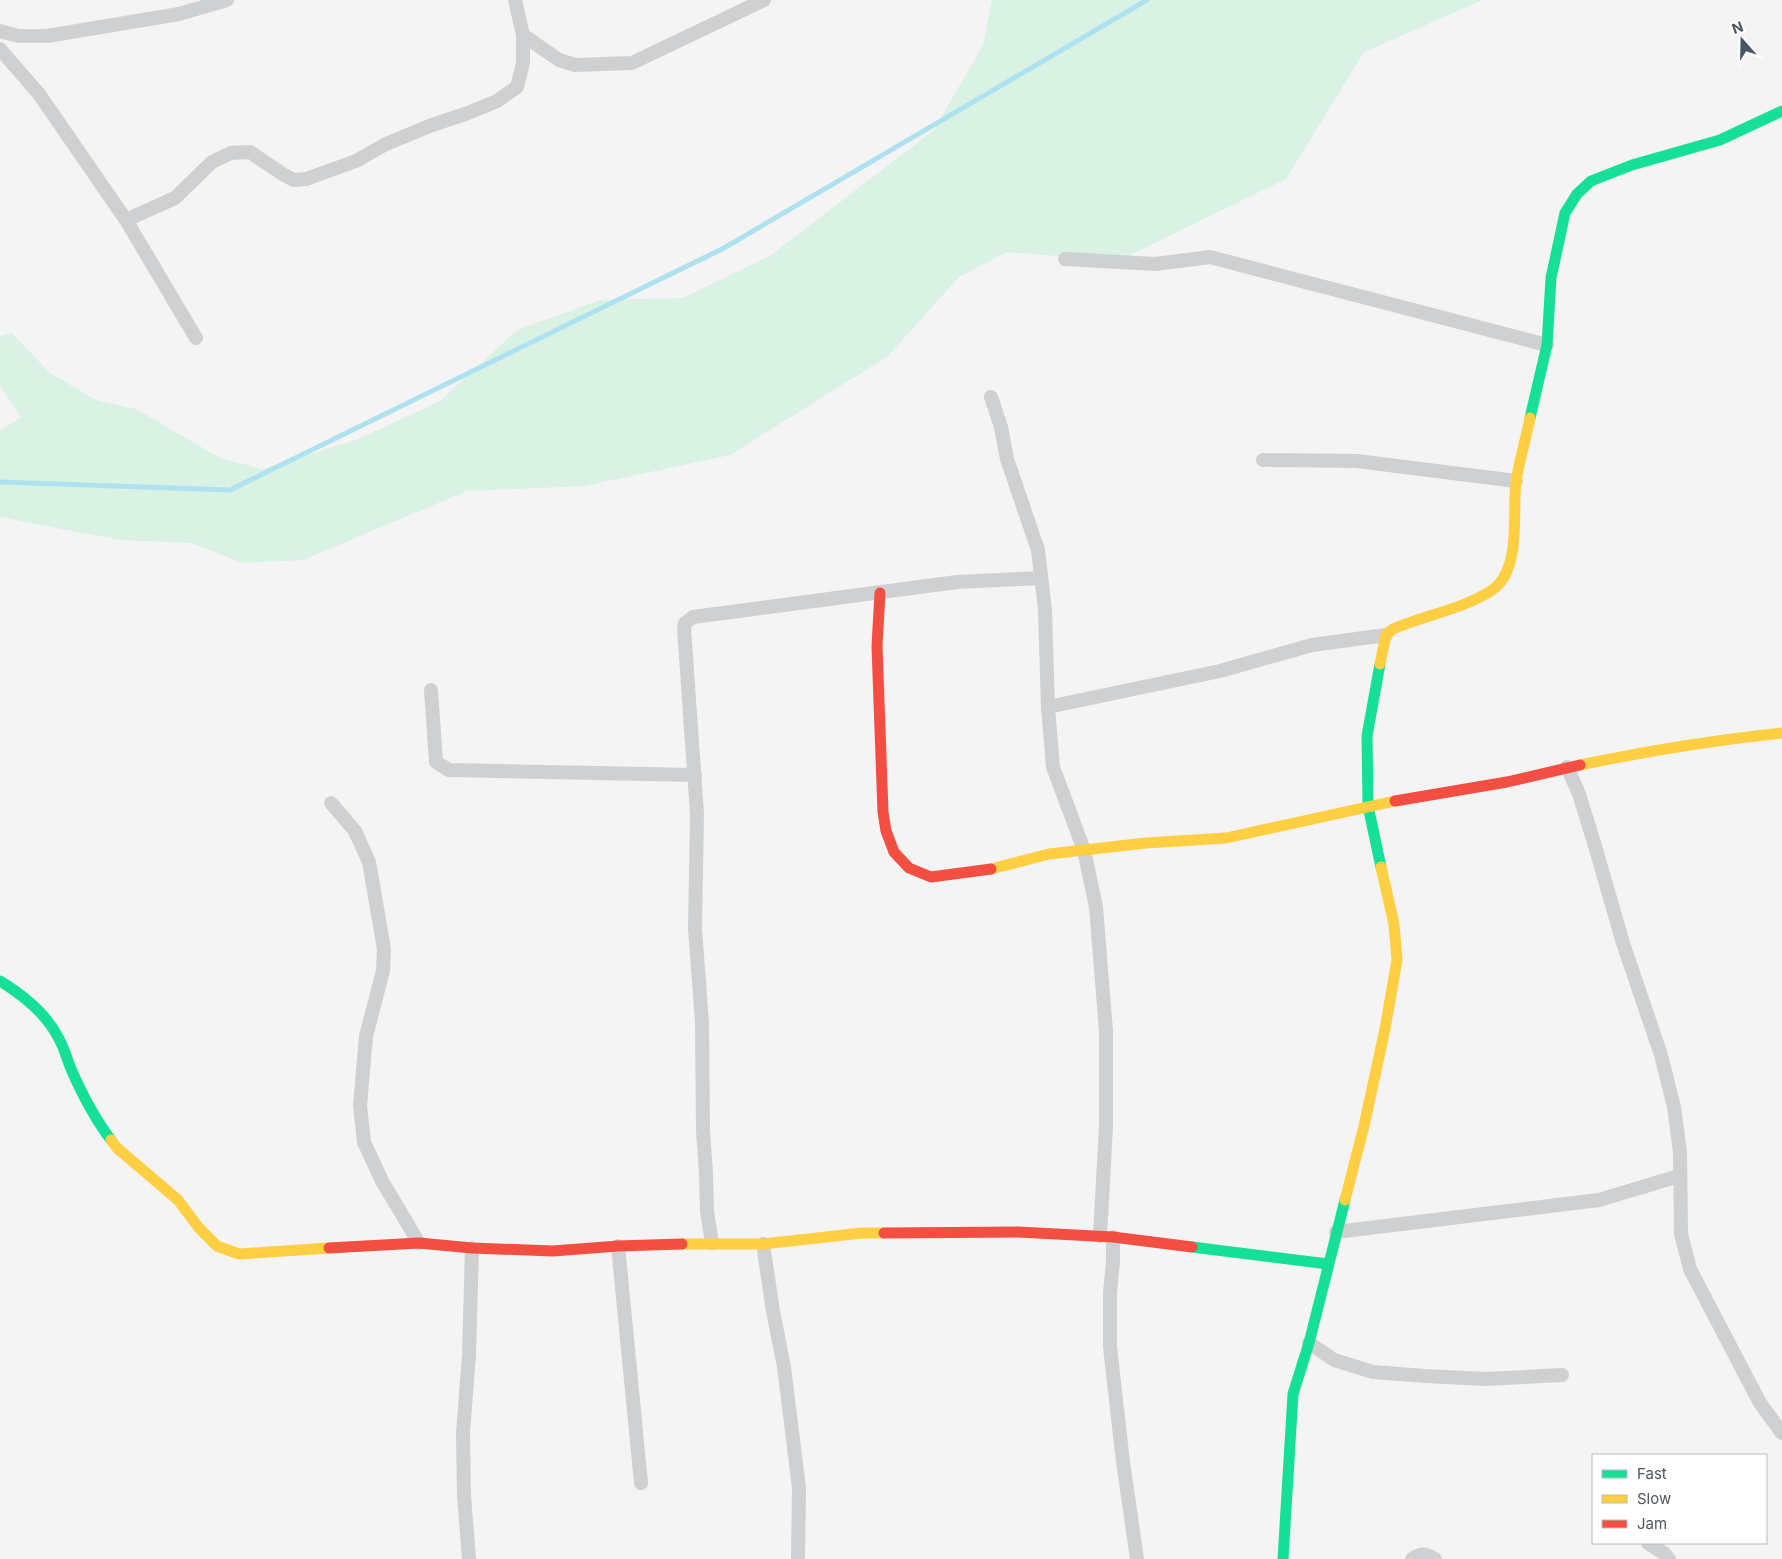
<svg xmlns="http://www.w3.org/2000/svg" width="1782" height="1559" viewBox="0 0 1782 1559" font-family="Inter,sans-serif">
  <rect width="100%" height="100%" fill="#f4f4f4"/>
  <path fill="#d9f2e3" d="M992,0H1483L1364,52L1286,179L1118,261L1007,252L959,277L888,356L730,455L585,486L467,491L303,560L243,563L191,543L120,540L0,517V431L21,417L0,386V336L12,333L50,373L96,400L136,409L220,458L263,469L361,438L440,401L517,330L600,300L683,298L771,255L934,130L983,45Z"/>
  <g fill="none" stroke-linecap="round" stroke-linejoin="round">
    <path stroke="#aee2f0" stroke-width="5" d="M0,482L230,490L724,248L1147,0"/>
    <g stroke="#ced0d2" stroke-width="14">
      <path d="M0,31L19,36H47L179,14L227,0"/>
      <path d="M523,35L559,60L575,65L632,63L764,0"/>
      <path d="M0,49L39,94L126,220L196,338"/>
      <path d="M126,220L175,198L212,162L231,153L250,152L284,175L294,180L306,179L356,161L386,144L432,125L468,113L497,101L517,87L523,63V35L515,0"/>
      <path d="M1065,259L1155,264L1210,257L1547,345"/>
      <path d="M991,397L1001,427L1007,459L1038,550L1045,610L1048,707L1053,767L1084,850L1096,907L1106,1031V1126L1100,1236"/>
      <path d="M1263,460L1357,461L1516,481"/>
      <path d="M431,690L436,762L449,770L695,775"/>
      <path d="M1048,707L1220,671L1312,645L1386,635"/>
      <path d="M1567,767L1579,794L1595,846L1623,943L1661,1055L1674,1107L1680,1152L1681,1234L1690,1269L1760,1403L1782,1433"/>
      <path d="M331,803L355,831L369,862L384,949L383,971L366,1036L360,1106L364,1142L382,1181L419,1243"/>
      <path d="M1336,1232L1599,1200L1679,1176"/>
      <path d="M1113,1237V1261L1110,1293V1347L1123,1462L1137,1559"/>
      <path d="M712,1243L707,1211L706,1174L703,1130L702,1022L695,929L697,814L684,628L685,623L693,617L957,582L1040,578"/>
      <path d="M763,1244L773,1311L784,1367L799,1488L798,1559"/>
      <path d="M618,1246L641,1483"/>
      <path d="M1309,1343L1334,1360L1373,1372L1425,1376L1486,1379L1562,1375"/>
      <path d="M1648,1543L1665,1554L1669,1559"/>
      <path d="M469,1559L464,1496L463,1433L469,1355L472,1248"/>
      <path d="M1412,1559C1421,1553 1426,1553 1435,1559"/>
    </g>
    <g stroke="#16e098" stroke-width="11">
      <path d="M1530,418L1547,345L1551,278L1565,213L1577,194L1591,181L1632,165L1720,140L1782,111"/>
      <path d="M1380,664L1367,736L1368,806L1381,867"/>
      <path d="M0,981C23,995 45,1012 58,1037C64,1047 67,1059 71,1069C82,1094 95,1119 111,1140"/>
      <path d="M1192,1247L1328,1264"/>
      <path d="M1283,1559L1293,1394L1309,1343L1345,1200"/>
    </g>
    <g stroke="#ffcf43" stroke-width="11">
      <path d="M1380,664L1386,635L1393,629C1425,615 1464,609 1492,590C1522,570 1512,513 1516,482C1519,461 1526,439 1530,418"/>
      <path d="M1580,765C1647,751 1714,740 1782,733"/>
      <path d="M991,869L1049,854L1146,843L1226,838L1395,801"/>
      <path d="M111,1140L117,1148L178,1200L199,1228L217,1246L239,1254L329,1248"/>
      <path d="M1345,1200L1364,1126L1385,1029L1397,960L1394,924L1381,867"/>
      <path d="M682,1244H763L862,1233H884"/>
    </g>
    <g stroke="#f24e42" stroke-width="11">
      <path d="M880,593L877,646L883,812L886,831L894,852L909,868L931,877L991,869"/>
      <path d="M1395,801L1507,782L1580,765"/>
      <path d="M884,1233L1018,1232L1113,1237L1192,1247"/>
      <path d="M329,1248L419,1243L472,1248L553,1251L618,1246L682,1244"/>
    </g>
  </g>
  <rect x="1592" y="1454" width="175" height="90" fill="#ffffff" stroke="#b7bbc0"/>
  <rect x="1602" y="1470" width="25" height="8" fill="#16e098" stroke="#b7bbc0"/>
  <text x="1637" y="1479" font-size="15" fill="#4a5661">Fast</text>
  <rect x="1602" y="1495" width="25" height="8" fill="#ffcf43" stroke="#b7bbc0"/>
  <text x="1637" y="1504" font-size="15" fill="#4a5661">Slow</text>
  <rect x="1602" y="1520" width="25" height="8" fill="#f24e42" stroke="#b7bbc0"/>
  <text x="1637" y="1529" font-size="15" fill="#4a5661">Jam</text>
  <g transform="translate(1742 40) rotate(340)" stroke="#ffffff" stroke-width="4" paint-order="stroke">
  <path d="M0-4L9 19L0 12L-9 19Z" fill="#4a5661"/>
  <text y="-8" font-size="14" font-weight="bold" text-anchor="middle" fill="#4a5661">N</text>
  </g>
</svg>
